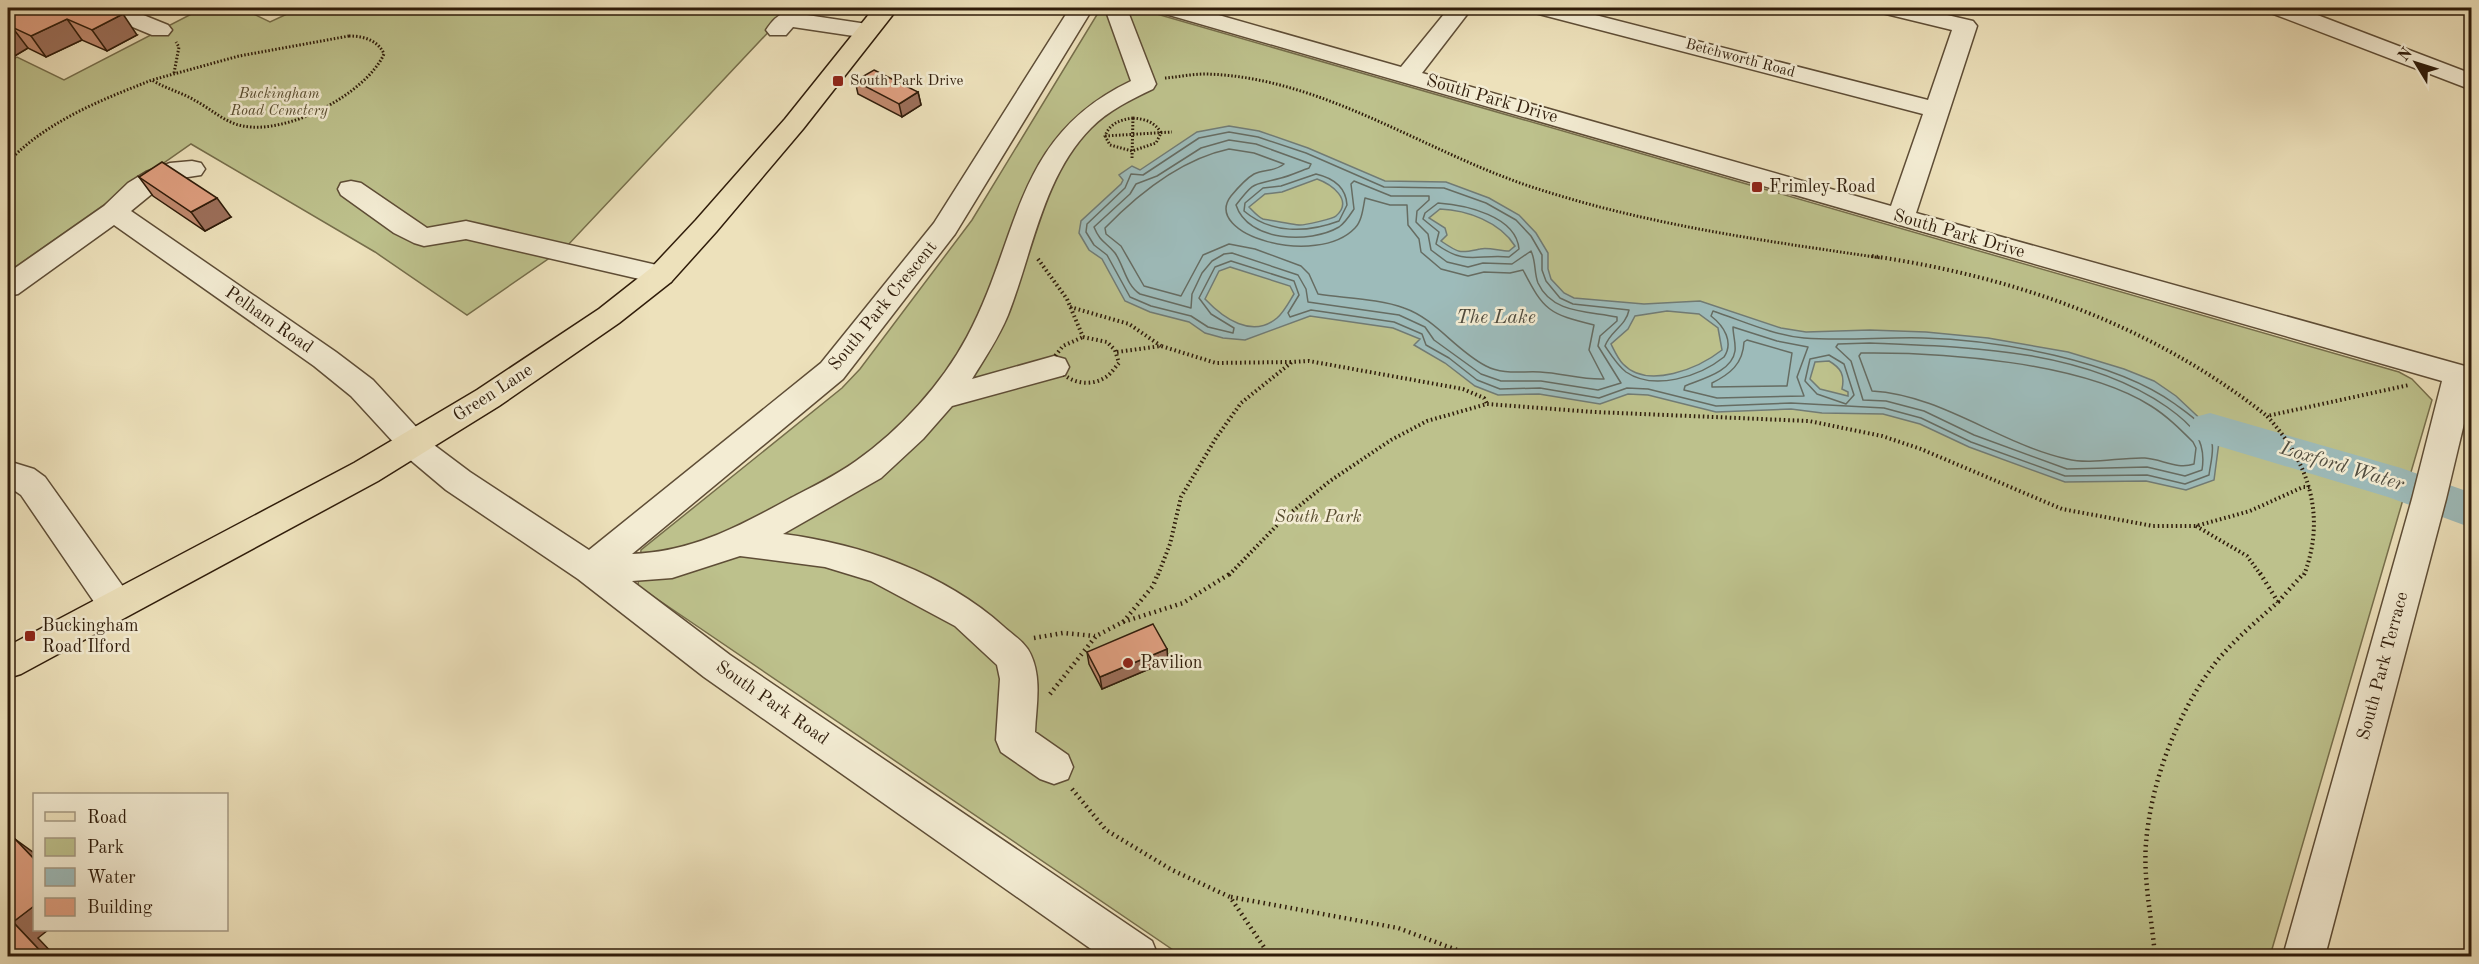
<svg xmlns="http://www.w3.org/2000/svg" width="2479" height="964" viewBox="0 0 2479 964" font-family="'Old Standard TT',serif">
  <rect width="100%" height="100%" fill="#ede1bb"/>
  <filter id="stains"><feTurbulence type="fractalNoise" baseFrequency=".00333" numOctaves="4"/><feColorMatrix values="0 0 0 0 .2 0 0 0 0 .09 0 0 0 0 .02 0 0 0 .5 -.17"/></filter>
  <radialGradient id="worn" r=".72"><stop offset=".6" stop-color="#630" stop-opacity="0"/><stop offset="1" stop-color="#630" stop-opacity=".3"/></radialGradient>
  <g fill="#bdc18c" stroke="#766e4b" stroke-width="1.5">
    <path d="M203,8H241L270,22L300,8H791L567,246L467,315L375,252L191,144L8,272V63L17,57L64,80Z"/>
    <path d="M1101,8H1136L2399,372L2412,379L2432,400L2270,956H1182L638,586L641,550L842,388L860,369L972,220Z"/>
  </g>
  <path fill="#9dbbba" stroke="#717b74" stroke-width="1.5" fill-rule="evenodd" d="M1229,126L1259,131L1308,148L1385,181L1446,182L1489,198L1519,215L1536,233L1548,253V269L1551,279L1564,293L1574,298L1644,304L1700,301L1781,328L1806,332L1870,330L1926,332L1988,338L2068,352L2124,369L2154,381L2176,396L2210,428L2219,442L2214,480L2186,490L2146,481L2065,482L1969,447L1920,424L1883,414L1822,413L1791,409L1716,412L1648,395L1628,394L1600,404L1539,394L1498,395L1475,386L1445,363L1414,345L1420,339L1393,328L1310,316L1245,340L1223,338L1205,333L1189,322L1150,312L1125,301L1102,259L1089,250L1079,233L1081,221L1121,184L1123,180L1119,175L1132,166L1140,170L1197,132ZM1317,179C1331,184 1354,200 1336,216C1333,219 1305,225 1300,225C1294,225 1269,220 1263,219C1258,217 1253,211 1249,207L1265,194L1282,192ZM1440,209C1467,210 1500,222 1515,246L1509,251C1500,251 1488,247 1480,249C1460,253 1460,254 1441,241L1447,235L1445,228L1429,218ZM1230,267L1290,286L1294,294C1289,302 1284,312 1277,318C1252,339 1223,318 1205,299L1219,271ZM1667,311L1699,314L1718,328L1722,350C1699,368 1648,390 1623,364C1618,359 1614,350 1611,344L1628,329L1635,316ZM1829,361C1841,368 1845,375 1842,389L1848,392V396L1820,389L1810,379L1815,362Z"/>
  <g fill="none" stroke-linecap="round" stroke-linejoin="round">
    <g stroke="#666c62" stroke-width="1.5">
      <path d="M1229,132L1258,137L1306,153L1384,187L1444,188L1486,203L1516,220L1531,236L1542,255V270L1546,281L1560,298L1573,304L1629,310C1626,326 1610,331 1605,346C1611,355 1617,365 1626,372C1654,391 1699,377 1724,357C1734,342 1724,326 1711,316L1713,311C1743,321 1773,335 1804,338C1843,341 1884,337 1923,338C1998,340 2114,360 2175,404C2187,413 2209,427 2212,443C2214,452 2210,466 2209,475L2185,484L2147,475L2065,476L1971,442L1921,418L1884,408L1791,403L1716,406L1648,389L1627,388L1599,398L1540,388L1500,389L1477,380L1449,358L1426,345L1422,334L1394,322L1311,310L1290,317L1288,313L1299,295L1294,281L1231,261L1215,267L1199,298L1211,314L1234,328L1233,333L1208,327L1191,316L1151,306L1130,297L1107,255L1094,245L1086,232L1087,224L1125,188L1131,174L1143,175L1199,138Z"/>
      <path d="M1229,140L1256,144L1311,164L1309,168C1300,171 1290,176 1281,178C1253,186 1256,179 1236,205C1248,242 1310,244 1339,227C1345,223 1350,215 1354,209L1351,184L1354,181L1391,196H1429V200L1417,211L1416,222L1428,234L1431,250L1447,262L1468,267L1483,263L1512,264L1531,251C1536,261 1534,273 1538,283C1552,314 1589,311 1617,317V321L1600,336L1598,346L1621,383L1598,390L1541,381H1501L1481,374L1434,340L1425,327L1399,315L1308,302L1306,289L1298,275L1232,253L1224,254L1212,261L1202,273L1192,294L1191,308L1140,294C1126,285 1124,266 1115,253C1106,242 1100,242 1094,227L1130,194L1136,184L1157,176L1201,148Z"/>
      <path d="M1229,149L1254,153L1284,164C1274,172 1265,169 1254,174C1247,178 1236,190 1231,196C1201,235 1317,268 1355,228C1362,221 1363,208 1365,198L1390,205H1407L1408,225L1419,239L1421,252L1441,269L1468,276L1484,272L1510,273L1523,270C1544,311 1549,314 1594,325L1589,350L1604,379C1582,380 1562,373 1540,372C1522,371 1503,375 1486,366C1455,350 1436,319 1404,308C1380,299 1344,298 1318,294L1309,274L1301,266L1255,249L1229,244L1203,255L1181,296L1144,286L1121,246L1106,234L1105,228C1138,194 1182,159 1229,149Z"/>
      <path d="M1316,174C1333,178 1346,187 1347,205L1339,221C1307,233 1271,234 1244,211L1245,203L1263,188L1281,186Z"/>
      <path d="M1438,203C1466,205 1516,216 1519,249L1509,257C1476,254 1466,266 1436,244L1439,232L1423,219L1425,213Z"/>
      <path d="M1733,327L1777,341L1808,347L1797,377L1804,396L1717,398L1684,390L1685,386C1701,379 1732,372 1735,351C1736,343 1733,335 1733,327Z"/>
      <path d="M1747,340L1792,353L1787,386L1712,387V383C1730,374 1743,364 1744,342Z"/>
      <path d="M1870,343C1969,347 2083,349 2167,407C2191,424 2207,439 2202,470L2185,476L2147,467L2067,469L1974,435L1924,411L1886,401L1863,400L1851,361L1836,347L1838,344Z"/>
      <path d="M1861,353C1943,352 2081,362 2151,406C2167,416 2180,429 2193,442L2196,448L2194,464C2177,470 2162,459 2145,458C2120,457 2091,465 2067,459C2000,444 1942,395 1872,391L1859,356Z"/>
      <path d="M1829,355L1844,364L1854,395L1846,404L1817,394L1805,381L1810,359Z"/>
    </g>
    <path fill="#9dbbba" fill-rule="evenodd" d="M2210,413L2401,468L2472,493V528L2388,497L2195,439L2189,428L2195,417Z"/>
    <defs>
      <g id="minor">
        <path d="M95,8H126L168,25L172,30L168,35H152L99,13Z"/>
        <path d="M1070,8H1093L955,234L843,379L632,554C691,552 738,527 789,499C812,487 835,476 856,461C900,430 942,384 967,337C1021,236 1013,137 1131,81L1107,14L1111,9H1127L1156,84L1153,89C1130,100 1109,110 1091,128C1043,176 1032,254 1008,315C999,337 985,358 972,379L1054,356L1065,359L1069,367L1065,375L952,406L923,439L881,478L783,534C861,544 944,573 1003,626C1013,635 1026,643 1031,655C1042,679 1036,707 1035,732L1068,755L1073,767L1068,779L1054,784L1040,779L1001,752L996,740L1000,679L997,665L955,626L871,581L825,567L740,556L672,578L632,581L730,655L1152,941L1158,956H1101L704,677L578,579L446,490L408,458L351,396L314,366L114,225L18,294L8,296V273L104,206L128,183L146,172L170,163L192,161L201,163L205,169L201,175L175,179L164,184L131,211L336,352L373,380L430,442L470,472L589,550L821,363L934,223Z"/>
        <path d="M1158,8H1194L1401,67L1449,8H1472L1422,73L1891,206L1923,114L1535,13L1531,8H1568L1928,100L1952,30L1882,13L1878,8H1917L1973,21L1977,26L1916,213L2472,368V390L2446,499L2325,956H2283L2412,499L2442,381L1162,13Z"/>
        <path d="M2267,8H2299L2472,74V90L2271,13Z"/>
        <path d="M787,12L867,24L875,26L879,31L875,36L867,38L793,27L786,35H770L766,30C772,21 777,15 787,12Z"/>
        <path d="M351,181L361,183L427,228L466,221L661,266L671,268L675,275L671,282L661,284L466,239L424,246L414,243L394,233L341,195L338,189L341,183Z"/>
        <path d="M8,461L34,469L45,477L129,595L134,605L129,615L116,619L103,615L21,495L8,486Z"/>
      </g>
      <path id="major" d="M874,8H898L803,129L716,232L671,282L619,323L499,406L378,481L21,674L8,678V646L354,463L477,390L599,309L651,268L696,220L785,119Z"/>
    </defs>
    <use href="#minor" stroke="#5e4d36" stroke-width="3"/>
    <use href="#major" stroke="#2f1c0a" stroke-width="3"/>
    <g stroke="#2f1c0a" stroke-width="3" stroke-dasharray="1.5 2" stroke-linecap="butt">
      <path d="M349,36C363,36 378,40 384,54C366,94 287,135 243,126C225,123 210,108 194,100C181,92 166,89 152,80L239,56Z"/>
      <path d="M174,73L179,47L176,42"/>
      <path d="M1165,78C1178,77 1192,74 1206,74C1323,77 1426,153 1535,188C1648,225 1765,241 1882,258"/>
      <path d="M1133,118C1145,119 1155,122 1161,133L1156,143L1132,151L1110,145L1105,136C1110,123 1120,120 1133,118Z"/>
      <path d="M1105,136L1172,132"/>
      <path d="M1132,158L1133,117"/>
      <path d="M8,162C47,121 101,100 152,80"/>
    </g>
    <g stroke="#2f1c0a" stroke-width="4" stroke-dasharray="1.5 3" stroke-linecap="butt">
      <path d="M1872,256C2016,277 2152,325 2267,416"/>
      <path d="M1038,259L1067,299L1083,337"/>
      <path d="M1070,307L1129,324L1161,346"/>
      <path d="M1083,337L1107,342L1115,350L1119,363C1115,367 1111,374 1106,377C1086,390 1057,380 1055,356L1063,346Z"/>
      <path d="M1117,352L1161,346L1216,363L1291,362"/>
      <path d="M2196,526L2247,556L2261,575"/>
      <path d="M1158,575L1170,544L1181,497L1216,438L1241,403L1292,362L1309,361L1463,389L1484,398L1487,404"/>
      <path d="M1229,575L1283,519L1330,481L1391,440L1427,421L1487,404L1594,412L1809,421L1882,436L1921,449L2062,509L2153,526H2196L2250,511L2303,487H2312"/>
      <path d="M2304,575C2327,515 2308,461 2267,416L2409,385"/>
    </g>
    <g stroke="#2f1c0a" stroke-width="4.5" stroke-dasharray="1.5 4" stroke-linecap="butt">
      <path d="M2278,602L2304,573"/>
      <path d="M1123,622L1183,603L1231,573"/>
      <path d="M1034,638L1063,633L1095,636"/>
      <path d="M1050,694L1096,636L1123,622L1153,586L1158,573"/>
      <path d="M1072,789L1106,830L1172,870L1230,897L1270,956"/>
      <path d="M1231,897L1398,928L1473,956"/>
      <path d="M2155,956C2152,919 2143,880 2146,843C2151,781 2178,711 2216,662C2234,640 2257,621 2278,602L2260,573"/>
    </g>
    <use href="#minor" fill="#f3ecd3" fill-rule="evenodd"/>
    <use href="#major" fill="#ede1bb" fill-rule="evenodd"/>
  </g>
  <g fill="#c0896e" stroke="#2f1c0a" stroke-width="1.5">
    <path d="M8,8L36,11L137,35L107,51L82,40L46,57L28,48L8,60Z"/>
    <path d="M855,81L918,92L921,105L902,117L858,94Z"/>
    <path d="M139,177L231,217L205,231L153,196Z"/>
    <path d="M1167,649L1168,661L1102,689L1089,664L1087,652Z"/>
  </g>
  <g fill="#9c6f5a" stroke="#2f1c0a" stroke-width="1.5">
    <path d="M123,14L137,35L107,51L92,30Z"/>
    <path d="M67,19L82,40L46,57L31,36Z"/>
    <path d="M12,27L28,48L8,60V30Z"/>
    <path d="M918,92L921,105L902,117L899,104Z"/>
    <path d="M217,198L231,217L205,231L191,212Z"/>
    <path d="M1167,649L1168,661L1102,689L1100,677Z"/>
    <path d="M15,839L34,853V859Z"/>
    <path d="M34,906V930H48L38,938L56,957H46L13,922Z"/>
  </g>
  <g fill="#df9f80" stroke="#2f1c0a" stroke-width="1.5">
    <path d="M8,8H28L36,11L44,8H106L123,14L92,30L67,19L31,36L12,27L8,30Z"/>
    <path d="M874,70L918,92L899,104L855,81Z"/>
    <path d="M162,162L217,198L191,212L139,177Z"/>
    <path d="M1153,624L1167,649L1100,677L1087,652Z"/>
    <path d="M15,839L34,859V906L13,922L46,957H8V845Z"/>
  </g>
  <g fill="#8f2418" stroke="#f3ecd3" stroke-width="2">
    <rect x="832" y="75" width="12" height="12" rx="3"/>
    <rect x="1751" y="181" width="12" height="12" rx="3"/>
    <rect x="24" y="630" width="12" height="12" rx="3"/>
    <circle cx="1128" cy="663" r="6"/>
  </g>
  <g text-anchor="middle" dominant-baseline="central" stroke-width="5" stroke-linejoin="round" paint-order="stroke">
    <g font-size="15" fill="#2f1c0a" stroke="#f3ecd3">
      <text transform="translate(1740 59) rotate(15)">Betchworth Road</text>
    </g>
    <g font-size="15" fill="#2f1c0a" stroke="#f3ecd3" text-anchor="start">
      <text x="850" y="81">South Park Drive</text>
    </g>
    <g font-size="15" font-style="italic" fill="#5a4e31" stroke="#f3ecd3">
      <text x="279" y="94">Buckingham<tspan x="279" dy="17">Road Cemetery</tspan></text>
    </g>
    <g font-size="18" fill="#2f1c0a" stroke="#f3ecd3">
      <text transform="translate(1492 99) rotate(16)">South Park Drive</text>
      <text transform="translate(1959 234) rotate(16)">South Park Drive</text>
      <text transform="translate(883 306) rotate(-51)">South Park Crescent</text>
      <text transform="translate(269 320) rotate(35)">Pelham Road</text>
      <text transform="translate(493 393) rotate(-33)">Green Lane</text>
      <text transform="translate(2383 666) rotate(-75)">South Park Terrace</text>
      <text transform="translate(772 703) rotate(35)">South Park Road</text>
    </g>
    <g font-size="18" fill="#2f1c0a" stroke="#f3ecd3" text-anchor="start">
      <text x="1769" y="187">Frimley Road</text>
      <text x="42" y="626">Buckingham<tspan x="42" dy="21">Road Ilford</tspan></text>
      <text x="1140" y="663">Pavilion</text>
    </g>
    <g font-size="18" font-style="italic" fill="#5a4e31" stroke="#f3ecd3">
      <text x="1318" y="517">South Park</text>
    </g>
    <g font-size="20" font-style="italic" fill="#504c3f" stroke="#f3ecd3">
      <text x="1496" y="318">The Lake</text>
      <text transform="translate(2342 467) rotate(17)">Loxford Water</text>
    </g>
  </g>
  <rect width="2479" height="964" fill="none" stroke="#ede1bb" stroke-width="30"/>
  <rect x="9" y="9" width="2461" height="946" fill="none" stroke="#2f1c0a" stroke-width="3"/>
  <rect x="15" y="15" width="2449" height="934" fill="none" stroke="#2f1c0a" stroke-width="1.5"/>
  <rect x="33" y="793" width="195" height="138" fill="#f3ecd3" stroke="#a59983" stroke-width="1.5"/>
  <rect x="45" y="812" width="30" height="9" fill="#ede1bb" stroke="#a59983" stroke-width="1.5"/>
  <text x="87" y="823" font-size="18" fill="#2f1c0a">Road</text>
  <rect x="45" y="838" width="30" height="18" fill="#bdc18c" stroke="#a59983" stroke-width="1.5"/>
  <text x="87" y="853" font-size="18" fill="#2f1c0a">Park</text>
  <rect x="45" y="868" width="30" height="18" fill="#9dbbba" stroke="#a59983" stroke-width="1.5"/>
  <text x="87" y="883" font-size="18" fill="#2f1c0a">Water</text>
  <rect x="45" y="898" width="30" height="18" fill="#df9f80" stroke="#a59983" stroke-width="1.5"/>
  <text x="87" y="913" font-size="18" fill="#2f1c0a">Building</text>
  <g transform="translate(2416 63) rotate(308)" stroke="#f3ecd3" stroke-width="4.5" paint-order="stroke">
  <path d="M0-4.5L10 22L0 15L-10 22Z" fill="#2f1c0a"/>
  <text y="-9" font-size="16" font-weight="bold" text-anchor="middle" fill="#2f1c0a">N</text>
  </g>
  <rect width="100%" height="100%" filter="url(#stains)"/>
  <rect width="100%" height="100%" fill="url(#worn)"/>
</svg>
